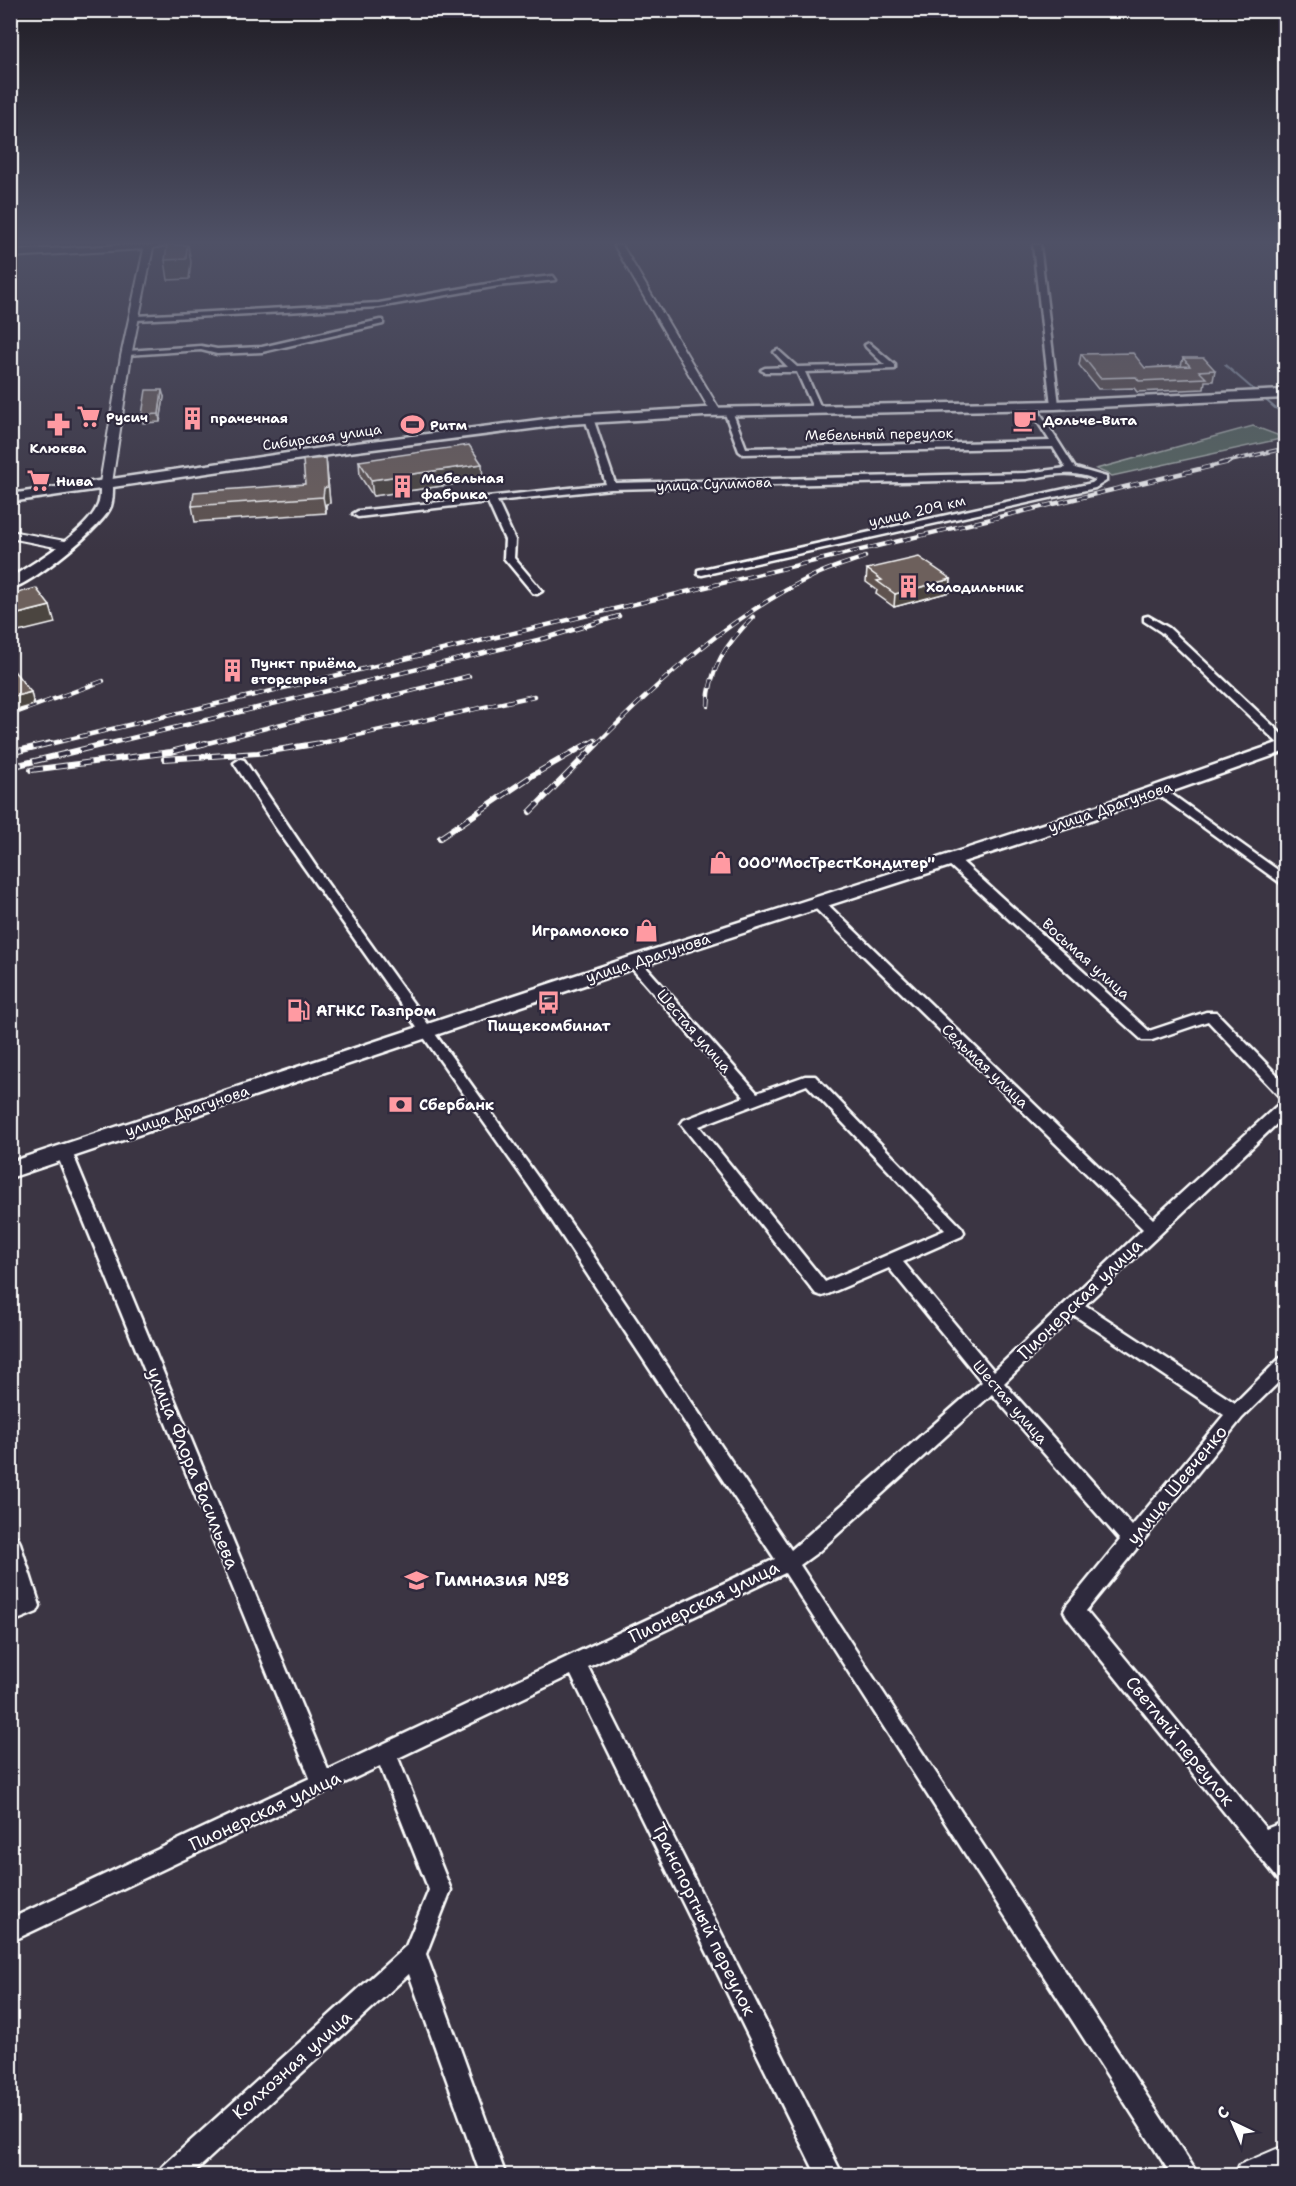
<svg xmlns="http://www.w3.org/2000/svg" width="1296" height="2186" viewBox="0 0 1296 2186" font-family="'Shantell Sans',sans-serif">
  <rect width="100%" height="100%" fill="#3b3543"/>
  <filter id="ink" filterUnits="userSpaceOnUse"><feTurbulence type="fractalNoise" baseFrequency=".0167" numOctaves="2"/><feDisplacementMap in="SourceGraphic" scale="12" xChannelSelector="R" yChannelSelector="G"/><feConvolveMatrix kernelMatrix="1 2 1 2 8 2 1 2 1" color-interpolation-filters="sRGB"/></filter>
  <g filter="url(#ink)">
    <path fill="#586860" stroke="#acb4b0" stroke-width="1.5" d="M1253,426L1285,438L1112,476L1096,469Z"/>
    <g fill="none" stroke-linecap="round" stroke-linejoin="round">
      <path stroke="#97a2b0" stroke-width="2" d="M1225,365L1275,408L1286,413"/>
      <defs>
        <g id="minor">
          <path d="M1033,245H1040L1059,405L1055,408L1051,405Z"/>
          <path d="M553,276L556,280L498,286L379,307L136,320L132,318L136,316L379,303L498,282Z"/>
          <path d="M380,320H383V324L262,352L217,354L201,350L127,355L123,353L127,351L201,346L217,349L262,347Z"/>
          <path d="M869,343L895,365V369L805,372L822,410L821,412L814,410L797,372H765L761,370L765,368L788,367L774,352L778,350L797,367L885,365L866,347L865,345Z"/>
          <path d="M1031,402L1035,405L1075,468L1106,477V481L1095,488L702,575L698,574V570L1092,483L1096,480C1073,469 1050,475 1026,479L611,489L497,501L515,540L514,558L542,591L537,594L533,593L504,558L505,540L488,502L358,517L353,514L358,511L606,484L585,418L589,415L593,418L615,483L1026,473L1066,468L1053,447L743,454L739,451L724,411L728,408L732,411L746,448L1050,441L1027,405Z"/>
          <path d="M1148,616L1169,628L1286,738V748L1282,747L1161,632L1144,621V617Z"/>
          <path d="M240,759L244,760L327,883L584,1242L791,1550L982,1382L889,1268L828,1294L822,1296L816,1294L681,1124L684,1120L744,1097L629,965L627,962L629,959H639L757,1093L805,1076H815L962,1228L964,1232L962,1236L903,1262L994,1371L1143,1229L813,906L811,903L813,900H823L1153,1219L1281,1102L1286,1101V1115L1085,1305L1235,1403L1280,1358L1286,1356V1375L1242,1418L1086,1611L1266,1829L1286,1821V1843L1279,1845L1286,1853V1882L1278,1879L1067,1617L1064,1611L1067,1605L1120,1540L992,1394L818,1552L800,1565L1199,2176H1172L785,1573L588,1667L843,2176H817L571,1675L398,1758L451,1890L426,1954L506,2176H481L409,1974L190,2176H159L162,2167L406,1946L429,1890L380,1766L10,1942V1919L310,1778L56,1152L59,1148H69L72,1152L328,1770L775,1559L531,1189L274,825L234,763ZM807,1085L945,1230L825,1282L699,1126ZM1074,1315L1224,1415L1132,1526L1004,1383Z"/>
          <path d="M1160,786L1286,876V887L1156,793L1154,790Z"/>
          <path d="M952,856L957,857L1149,1031L1206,1012H1216L1286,1084V1099L1281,1098L1208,1021L1152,1040H1142L947,863L946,860L947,857Z"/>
          <path d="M10,1535L17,1537L20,1543L40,1606L37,1612L10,1623V1605L19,1602L10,1575Z"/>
        </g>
        <g id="tertiary">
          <path d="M122,245H166L153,248L131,356L112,483L106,486L100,483L121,356L144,249L10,257V251Z"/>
          <path d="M614,245H622L721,412L720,414L711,412Z"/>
          <path d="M10,531L65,541L71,545L65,549L10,538Z"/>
          <path d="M1286,2145V2176H1235L1239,2165Z"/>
        </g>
        <g id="secondary">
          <path d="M1286,390V398L1055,409L704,416L569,424L349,452L113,487C113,493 113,500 111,506C103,527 32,584 10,589V578C34,563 86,532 97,507C100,502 100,495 100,489L10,502V494L349,444L569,416L704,408L1055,401Z"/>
          <path d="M1286,740V751L1080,824L641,966L10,1178V1162L627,958L1068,816Z"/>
        </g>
      </defs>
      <use href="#minor" stroke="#fff" stroke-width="5"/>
      <use href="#tertiary" stroke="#fff" stroke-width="4"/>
      <use href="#secondary" stroke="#fff" stroke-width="5"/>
      <use href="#minor" fill="#2f2a3d" fill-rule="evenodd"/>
      <use href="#tertiary" fill="#2f2a3d" fill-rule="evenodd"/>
      <use href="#secondary" fill="#2f2a3d" fill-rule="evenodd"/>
      <defs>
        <path id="rail-far2" d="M1222,463L1286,448"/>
        <g id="rail-far1">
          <path d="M708,706C709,668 727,643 753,617"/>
          <path d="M10,715L103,681"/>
          <path d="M45,745L1229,462"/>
          <path d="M103,745L546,638L619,616"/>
          <path d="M200,745L469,676"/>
          <path d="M313,745L534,696"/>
          <path d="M587,745L595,740"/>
          <path d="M596,745C661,679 729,617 813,576C829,568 848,563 865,557"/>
        </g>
        <g id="rail">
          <path d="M10,753L51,743"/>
          <path d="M164,759L258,753L321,743"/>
          <path d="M10,767L109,743"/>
          <path d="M31,770L171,752L206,743"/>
          <path d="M530,812L598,743"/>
          <path d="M440,838L533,775L589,743"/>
        </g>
      </defs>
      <use href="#rail-far2" stroke="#fff" stroke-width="4"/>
      <use href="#rail-far1" stroke="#fff" stroke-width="4.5"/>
      <use href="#rail" stroke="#fff" stroke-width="6"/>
      <use href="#rail-far2" stroke="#2f2a3d" stroke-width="2" stroke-dasharray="8" stroke-linecap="butt"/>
      <use href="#rail-far1" stroke="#2f2a3d" stroke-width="3" stroke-dasharray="9" stroke-linecap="butt"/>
      <use href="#rail" stroke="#2f2a3d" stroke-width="4" stroke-dasharray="12" stroke-linecap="butt"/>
    </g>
    <g fill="#5e534f" stroke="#fff" stroke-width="1.5">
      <path d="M1081,354L1145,368L1181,366L1183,358L1215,370L1213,381H1205L1204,389L1137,392L1134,388L1098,389L1079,365Z"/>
      <path d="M164,397L160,422L143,423L142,415Z"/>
      <path d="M326,458L330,503L326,504V513L195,522L192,506L305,484Z"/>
      <path d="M359,461L483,480L373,496L360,476Z"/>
      <path d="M867,569L951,579L950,592L894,607L876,594L877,590L866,582Z"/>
    </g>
    <g fill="#4c4440" stroke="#fff" stroke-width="1.5">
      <path d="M188,245L191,262L189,279L168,280L165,260Z"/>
      <path d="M162,390L164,397L160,422L159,414Z"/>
      <path d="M326,458L330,503L326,504V513L323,497Z"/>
      <path d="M482,464L483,480L373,496L371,480Z"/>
      <path d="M951,579L950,592L894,607L895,594Z"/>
      <path d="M50,606L55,623L10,634V616Z"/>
      <path d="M31,692L34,705L10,712V698Z"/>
    </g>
    <g fill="#6d615c" stroke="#fff" stroke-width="1.5">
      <path d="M167,245H187L186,259L165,260Z"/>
      <path d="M1133,353L1145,368L1190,366L1183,358H1204L1215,370L1199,371L1206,378L1139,381L1136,377L1100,378L1081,354Z"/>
      <path d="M146,390H162L159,414L142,415Z"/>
      <path d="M469,445L482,464L371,480L359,461Z"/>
      <path d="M326,458L328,487L324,488L323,497L192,506L194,492L305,484L303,460Z"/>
      <path d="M919,557L951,579L895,594L877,581L882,580L867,569Z"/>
      <path d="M36,588L50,606L10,616V595Z"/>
      <path d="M10,666L31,692L10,698Z"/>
    </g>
  </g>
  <linearGradient id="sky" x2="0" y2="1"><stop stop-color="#201d25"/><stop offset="0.44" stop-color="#4f5166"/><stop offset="1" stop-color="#4f5166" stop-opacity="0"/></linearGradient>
  <rect width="1296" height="551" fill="url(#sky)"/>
  <defs>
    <symbol id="supermarket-bare" viewBox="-9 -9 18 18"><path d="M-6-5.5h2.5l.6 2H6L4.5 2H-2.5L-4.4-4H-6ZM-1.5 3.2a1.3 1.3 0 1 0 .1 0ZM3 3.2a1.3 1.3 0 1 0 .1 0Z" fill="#ff9aa2" stroke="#2f2a3d" stroke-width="2.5" paint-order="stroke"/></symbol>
    <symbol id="building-bare" viewBox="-9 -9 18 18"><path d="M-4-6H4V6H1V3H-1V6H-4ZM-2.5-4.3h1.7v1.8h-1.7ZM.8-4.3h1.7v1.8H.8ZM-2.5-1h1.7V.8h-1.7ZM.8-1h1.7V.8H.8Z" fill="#ff9aa2" stroke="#2f2a3d" stroke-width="2.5" paint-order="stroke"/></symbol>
    <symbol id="cafe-bare" viewBox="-9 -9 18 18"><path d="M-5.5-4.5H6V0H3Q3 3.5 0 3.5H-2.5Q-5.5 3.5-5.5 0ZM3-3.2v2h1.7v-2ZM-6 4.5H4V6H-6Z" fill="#ff9aa2" stroke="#2f2a3d" stroke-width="2.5" paint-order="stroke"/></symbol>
    <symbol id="pharmacy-bare" viewBox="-9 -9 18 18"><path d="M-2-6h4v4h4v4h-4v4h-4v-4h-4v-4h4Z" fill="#ff9aa2" stroke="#2f2a3d" stroke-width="2.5" paint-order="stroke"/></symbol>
    <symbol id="stadium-bare" viewBox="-9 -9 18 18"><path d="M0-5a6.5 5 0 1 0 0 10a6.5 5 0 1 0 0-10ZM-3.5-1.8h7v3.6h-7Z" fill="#ff9aa2" stroke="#2f2a3d" stroke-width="2.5" paint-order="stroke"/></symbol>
    <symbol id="shop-bare" viewBox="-9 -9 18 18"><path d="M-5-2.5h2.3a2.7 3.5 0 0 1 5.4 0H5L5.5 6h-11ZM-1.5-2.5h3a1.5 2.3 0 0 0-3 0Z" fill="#ff9aa2" stroke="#2f2a3d" stroke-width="2.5" paint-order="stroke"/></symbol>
    <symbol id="bus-bare" viewBox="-9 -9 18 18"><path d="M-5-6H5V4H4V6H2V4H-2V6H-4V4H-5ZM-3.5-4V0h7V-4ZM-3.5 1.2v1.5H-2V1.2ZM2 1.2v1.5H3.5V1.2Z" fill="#ff9aa2" stroke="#2f2a3d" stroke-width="2.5" paint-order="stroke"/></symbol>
    <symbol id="fuel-bare" viewBox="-9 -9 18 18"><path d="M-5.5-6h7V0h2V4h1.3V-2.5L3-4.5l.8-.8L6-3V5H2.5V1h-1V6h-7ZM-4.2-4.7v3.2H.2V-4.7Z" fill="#ff9aa2" stroke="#2f2a3d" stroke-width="2.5" paint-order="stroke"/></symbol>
    <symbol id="bank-bare" viewBox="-9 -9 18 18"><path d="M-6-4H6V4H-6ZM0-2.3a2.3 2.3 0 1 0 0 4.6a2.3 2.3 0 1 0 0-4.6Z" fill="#ff9aa2" stroke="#2f2a3d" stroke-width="2.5" paint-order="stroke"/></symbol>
    <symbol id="school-bare" viewBox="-9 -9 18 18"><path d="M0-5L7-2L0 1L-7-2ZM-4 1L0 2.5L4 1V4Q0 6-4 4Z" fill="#ff9aa2" stroke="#2f2a3d" stroke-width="2.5" paint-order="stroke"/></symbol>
  </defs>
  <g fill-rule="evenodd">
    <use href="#supermarket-bare" x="72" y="400" width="33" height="33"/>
    <use href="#building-bare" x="176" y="402" width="33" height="33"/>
    <use href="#cafe-bare" x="1008" y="404" width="33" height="33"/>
    <use href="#pharmacy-bare" x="42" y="408" width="33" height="33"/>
    <use href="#stadium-bare" x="396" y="408" width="33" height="33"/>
    <use href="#supermarket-bare" x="22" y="464" width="33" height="33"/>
    <use href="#building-bare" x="386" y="470" width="33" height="33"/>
    <use href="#building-bare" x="892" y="570" width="33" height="33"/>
    <use href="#building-bare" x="216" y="654" width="33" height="33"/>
    <use href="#shop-bare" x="704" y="846" width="33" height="33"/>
    <use href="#shop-bare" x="630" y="914" width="33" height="33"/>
    <use href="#bus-bare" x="532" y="986" width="33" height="33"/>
    <use href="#fuel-bare" x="282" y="994" width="33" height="33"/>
    <use href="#bank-bare" x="384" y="1088" width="33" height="33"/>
    <use href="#school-bare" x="400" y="1564" width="33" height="33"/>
  </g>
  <g text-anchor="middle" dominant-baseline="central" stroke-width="4.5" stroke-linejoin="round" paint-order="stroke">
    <g font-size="14" font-weight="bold" fill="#fff" stroke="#2f2a3d" text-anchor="start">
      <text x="106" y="417">Русич</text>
      <text x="210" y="418">прачечная</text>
      <text x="1043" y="420">Дольче-Вита</text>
      <text x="430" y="425">Ритм</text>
      <text x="58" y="448" text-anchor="middle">Клюква</text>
      <text x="421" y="478">Мебельная<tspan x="421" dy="16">фабрика</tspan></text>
      <text x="56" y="481">Нива</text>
      <text x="926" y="587">Холодильник</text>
      <text x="251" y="663">Пункт приёма<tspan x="251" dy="16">вторсырья</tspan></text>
    </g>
    <g font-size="14" fill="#fff" stroke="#2f2a3d">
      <text transform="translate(879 434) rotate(-1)">Мебельный переулок</text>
      <text transform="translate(322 437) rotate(-8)">Сибирская улица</text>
      <text transform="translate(714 484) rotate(-2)">улица Сулимова</text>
      <text transform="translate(917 511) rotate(-13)">улица 209 км</text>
    </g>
    <g font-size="15" fill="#fff" stroke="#2f2a3d">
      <text transform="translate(1110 807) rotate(-19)">улица Драгунова</text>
      <text transform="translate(648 958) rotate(-18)">улица Драгунова</text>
      <text transform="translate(1086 959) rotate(42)">Восьмая улица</text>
      <text transform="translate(694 1031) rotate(49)">Шестая улица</text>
      <text transform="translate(985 1066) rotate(44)">Седьмая улица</text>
      <text transform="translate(187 1111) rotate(-19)">улица Драгунова</text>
      <text transform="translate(1010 1402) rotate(49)">Шестая улица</text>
    </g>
    <g font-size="15" font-weight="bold" fill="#fff" stroke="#2f2a3d" text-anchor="start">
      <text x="738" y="863">ООО"МосТрестКондитер"</text>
      <text x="629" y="931" text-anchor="end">Играмолоко</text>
      <text x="316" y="1011">АГНКС Газпром</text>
      <text x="549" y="1026" text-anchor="middle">Пищекомбинат</text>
      <text x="419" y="1105">Сбербанк</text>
    </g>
    <g font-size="18" fill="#fff" stroke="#2f2a3d">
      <text transform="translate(1080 1299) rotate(-44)">Пионерская улица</text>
      <text transform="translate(193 1468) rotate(68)">улица Флора Васильева</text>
      <text transform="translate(1177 1485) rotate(-51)">улица Шевченко</text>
      <text transform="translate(704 1602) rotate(-26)">Пионерская улица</text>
      <text transform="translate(1180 1741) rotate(51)">Светлый переулок</text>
      <text transform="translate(265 1811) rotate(-25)">Пионерская улица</text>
      <text transform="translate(704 1919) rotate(64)">Транспортный переулок</text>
      <text transform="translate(292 2065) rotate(-42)">Колхозная улица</text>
    </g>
    <g font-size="18" font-weight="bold" fill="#fff" stroke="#2f2a3d" text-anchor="start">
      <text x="435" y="1580">Гимназия №8</text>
    </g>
  </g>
  <rect width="1296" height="2186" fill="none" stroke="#2f2a3d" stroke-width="36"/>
  <rect x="18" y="18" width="1260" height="2150" fill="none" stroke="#fff" stroke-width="2" filter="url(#ink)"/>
  <g transform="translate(1233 2123) rotate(316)" stroke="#2f2a3d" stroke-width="4.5" paint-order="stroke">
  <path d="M0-4.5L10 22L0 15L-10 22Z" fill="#ffffff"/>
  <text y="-9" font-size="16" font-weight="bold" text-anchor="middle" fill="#ffffff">С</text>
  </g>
</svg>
